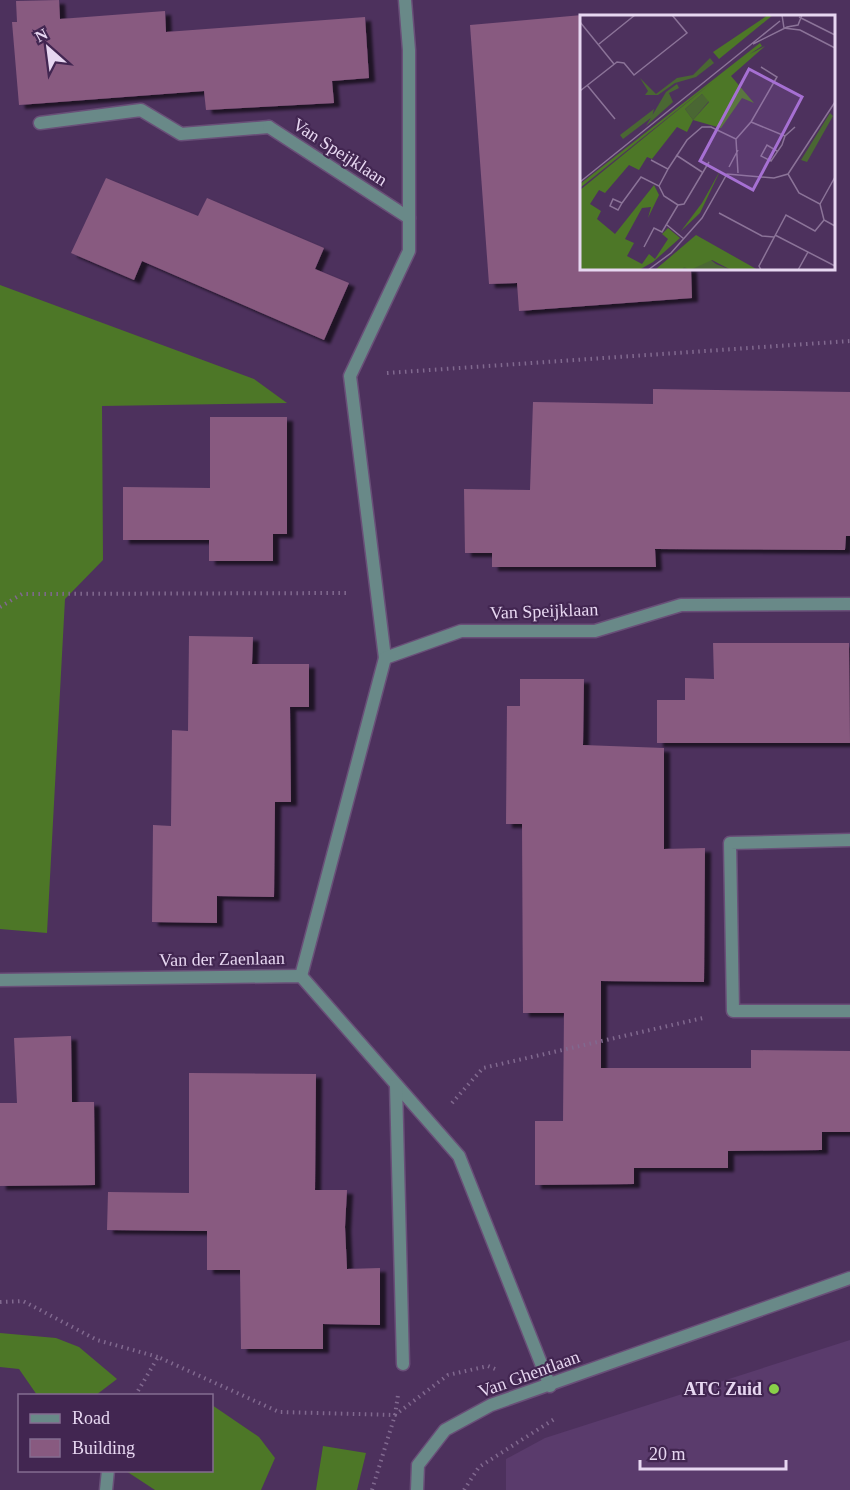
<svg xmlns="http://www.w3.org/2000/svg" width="850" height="1490" viewBox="0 0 850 1490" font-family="Georgia,serif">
  <defs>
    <filter id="shadow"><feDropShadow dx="6" dy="4" stdDeviation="1.5" flood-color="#0009"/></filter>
  </defs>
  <rect width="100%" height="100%" fill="#4d315d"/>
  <path fill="#5a3b6c" d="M850,1340V1490H506V1459L545,1438Z"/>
  <g fill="#4d7727">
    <path d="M0,285L254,379L287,403L102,406L103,560L65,599L47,933L0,929Z"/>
    <path d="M0,1333L56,1338L79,1347L117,1379L96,1395H37L19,1369L0,1367Z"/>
    <path d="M212,1405L259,1437L275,1458L261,1490H155L126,1471L212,1470Z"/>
    <path d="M323,1446L366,1453L357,1490H316Z"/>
  </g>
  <g fill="#885a80" filter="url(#shadow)">
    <path d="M59,0L60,19L165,11L166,32L365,17L369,78L332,81L334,103L206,110L204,91L19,105L12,22H17L16,1Z"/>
    <path d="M582,15V268H691L692,298L519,311L517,283L489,284L470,25Z"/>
    <path d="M106,178L198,216L207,198L324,248L315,269L349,283L324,340L142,261L134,280L71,253Z"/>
    <path d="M653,389L850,392V536H846L845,550L655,549L656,567H492V553H465L464,489L530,490L533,402L653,404Z"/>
    <path d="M210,417H287V534H273V561H209V540H123V487L210,488Z"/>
    <path d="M189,636L253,637L252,664H309V707H290L291,802H275L274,897L217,896V923L152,922L153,825L171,826L172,730L188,731Z"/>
    <path d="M713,643H849L850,743H657V700H685V678L714,679Z"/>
    <path d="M520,679H584L583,745L664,748V849L705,848L704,982L601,981V1068H751V1050L850,1051V1132H822V1150L728,1151V1168H634V1184L535,1185V1121H563L564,1013H523L522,824H506L507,706H520Z"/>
    <path d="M71,1036L72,1102H94L95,1185L0,1186V1103H17L14,1038Z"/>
    <path d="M189,1073L316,1074L315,1190H347L345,1227L347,1269L380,1268V1325L323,1324V1349H241L240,1270H207V1231L107,1230L108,1192L189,1193Z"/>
  </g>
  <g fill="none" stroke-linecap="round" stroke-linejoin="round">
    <defs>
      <path id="pedestrian" d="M40,123L141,110L181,134L269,127"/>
      <g id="minor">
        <path d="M269,127L409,218"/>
        <path d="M385,658L350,376L409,251V50L405,0"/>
        <path d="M850,840L730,843L733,1011H850"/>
        <path d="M301,976L385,658L461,631H595L681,605L850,604"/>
        <path d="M0,980L301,976L459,1156L550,1386"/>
        <path d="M396,1085L403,1364"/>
        <path d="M106,1490L108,1470"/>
        <path d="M417,1490L418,1465L445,1430L491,1405L850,1278"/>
      </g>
    </defs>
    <use href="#pedestrian" stroke="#694f78" stroke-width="15"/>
    <use href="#minor" stroke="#694f78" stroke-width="15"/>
    <g stroke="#81698f" stroke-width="4" stroke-dasharray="1.5 4.5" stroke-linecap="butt">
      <path d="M387,373L850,341"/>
      <path d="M0,607L22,594L346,593"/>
      <path d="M452,1103L483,1068L703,1018"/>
      <path d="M0,1302L23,1301L97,1340L158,1357"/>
      <path d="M135,1396L158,1357L279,1412L395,1415L398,1395"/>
      <path d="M372,1490L395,1415L448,1375L488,1366L495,1369"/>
      <path d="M464,1490L479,1467L556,1418"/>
    </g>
    <use href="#pedestrian" stroke="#698988" stroke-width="12"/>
    <use href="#minor" stroke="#698988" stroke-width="12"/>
  </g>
  <circle fill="#89cf49" stroke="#422651" stroke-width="2" cx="774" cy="1389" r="6"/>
  <g text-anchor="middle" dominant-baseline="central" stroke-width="4.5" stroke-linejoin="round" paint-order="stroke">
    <g font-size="18" fill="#e7d7f1" stroke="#422651">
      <text transform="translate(340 152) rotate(33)">Van Speijklaan</text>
      <text transform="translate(544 611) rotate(-2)">Van Speijklaan</text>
      <text transform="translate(222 959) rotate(-1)">Van der Zaenlaan</text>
      <text transform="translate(529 1374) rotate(-20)">Van Ghentlaan</text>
    </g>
    <g font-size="18" font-weight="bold" fill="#e7d7f1" stroke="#422651" text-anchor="end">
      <text x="762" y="1389">ATC Zuid</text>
    </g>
  </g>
  <g transform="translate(580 15)">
    <rect width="255" height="255" fill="#4d315d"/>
    <path d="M130,43L134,48L116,62L95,68L78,80H65L68,76L60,63L76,79L97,63L113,60ZM97,69L99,73L89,78L93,87L66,111L86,77ZM122,79L129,86L113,105L105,94ZM74,94L72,102L43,124L40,120ZM250,98L253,101L227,147L221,145ZM109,227L136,249L151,255H75Z" fill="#4a6733"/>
    <path d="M188,0H193L139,44L133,37ZM180,28L182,31L170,39L185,31L151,61L174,88L162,83L141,113L113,105L107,117L97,112L72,144L67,142L59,155L49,150L25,178L19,175L10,189L21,196L17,204L35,219L74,170L79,180L68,203L71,192L62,193L45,224L54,228L47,241L62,249L69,239L75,244L88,224L82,219L88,213L100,223L73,247L59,255H0V175L136,64L0,173V169ZM122,79L129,87L113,105L105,94ZM141,154L120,198L101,216L122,188ZM116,220L178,255H151L132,245L110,255L104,252L102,255H75Z" fill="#4d7727" fill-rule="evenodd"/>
    <path fill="none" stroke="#8b7398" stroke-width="1.5" d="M202,0L204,13L220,15L255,33M219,2L255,20M0,7L34,49M19,29L55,0M173,29L207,12L218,10L222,0M7,70L35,104M0,76L37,47L44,48L54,60L107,18L92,0M171,107L197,62L181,52M156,124L171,107L205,121M197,136L187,130L181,141L191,146L202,130L205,121L215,112M96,140L122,157M71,145L88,154L79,171M149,152L158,135M88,154L107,125L122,112H131L156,124L158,158M208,159L219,178L240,189L244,205L255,211M0,167L200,6M42,188L38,195L30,191L33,184L42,188L61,162L79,171L84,181L98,190M240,189L255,162M139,198L182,221L194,222M87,210L104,224M195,220L255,251M64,232L74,213L82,217L98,190L104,189L129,147M68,255L91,238L122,203L147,159L194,163L208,159L255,87M181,255L179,251L206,200L235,216L244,205M218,255L228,237"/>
    <path fill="#a670d3" fill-opacity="0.15" stroke="#a670d3" stroke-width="3" d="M169,54L222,82L173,175L120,146Z"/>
    <rect width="255" height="255" fill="none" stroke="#e7d7f1" stroke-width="3"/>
  </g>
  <rect x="18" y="1394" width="195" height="78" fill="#422651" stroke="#846d91" stroke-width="1.5"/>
  <rect x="30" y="1414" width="30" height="9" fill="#698988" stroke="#846d91" stroke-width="1.5"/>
  <text x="72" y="1424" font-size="18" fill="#e7d7f1">Road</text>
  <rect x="30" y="1439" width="30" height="18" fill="#885a80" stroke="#846d91" stroke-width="1.5"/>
  <text x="72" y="1454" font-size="18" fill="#e7d7f1">Building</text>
  <g transform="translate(48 48) rotate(332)" stroke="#422651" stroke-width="4.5" paint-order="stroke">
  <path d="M0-4.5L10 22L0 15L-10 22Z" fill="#e7d7f1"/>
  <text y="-9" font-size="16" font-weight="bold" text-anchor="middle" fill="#e7d7f1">N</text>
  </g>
  <path d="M640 1460v9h146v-9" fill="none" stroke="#e7d7f1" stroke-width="3"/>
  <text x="649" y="1460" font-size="18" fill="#e7d7f1" stroke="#422651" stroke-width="4.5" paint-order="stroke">20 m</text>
</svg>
